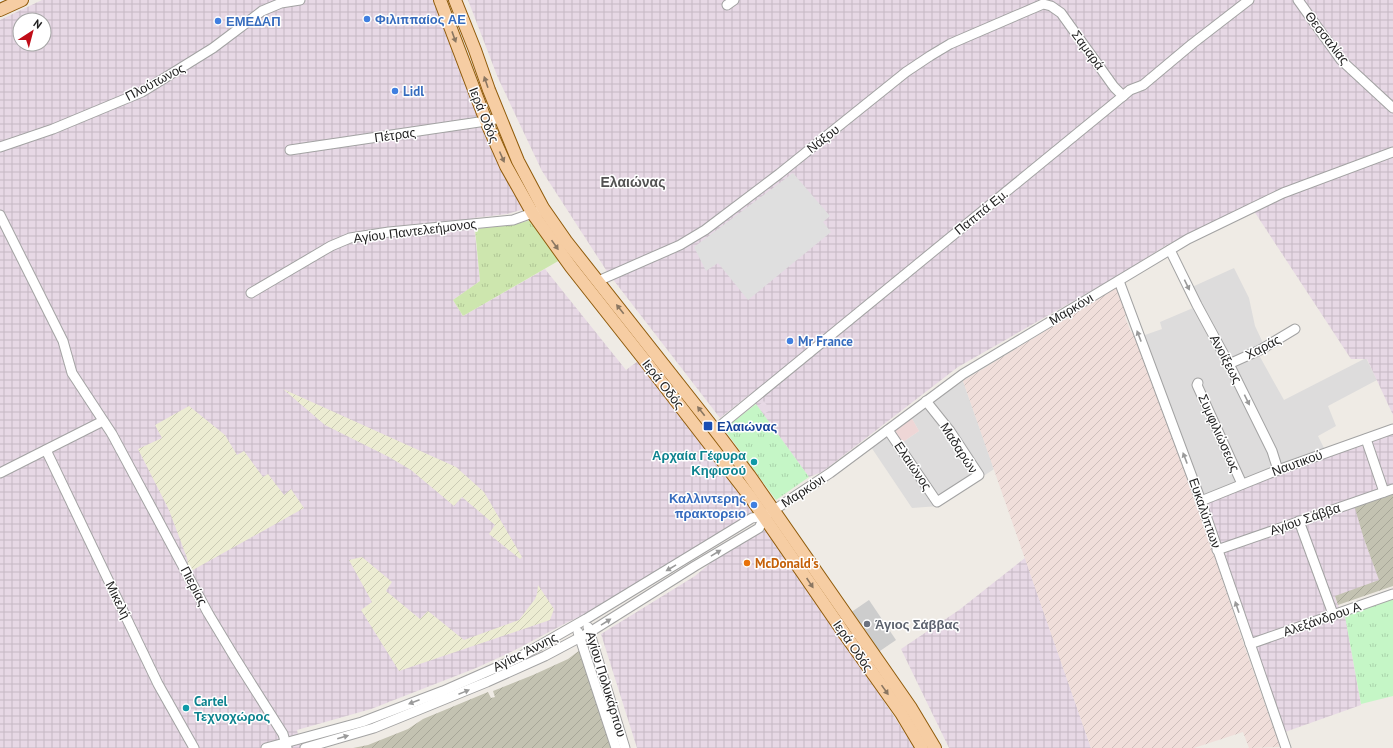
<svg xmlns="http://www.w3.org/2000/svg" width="1393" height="748" viewBox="0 0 1393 748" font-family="'PT Sans',sans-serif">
  <defs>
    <pattern id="industrial-grid" width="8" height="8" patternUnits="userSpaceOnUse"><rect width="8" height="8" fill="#e7d8e5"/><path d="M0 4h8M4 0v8" fill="none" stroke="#c6b9c4"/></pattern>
    <pattern id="military-furrows" width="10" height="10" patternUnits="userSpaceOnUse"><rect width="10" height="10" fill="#f0deda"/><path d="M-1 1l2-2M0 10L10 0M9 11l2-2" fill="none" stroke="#cdbebb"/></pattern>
    <pattern id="construction-furrows" width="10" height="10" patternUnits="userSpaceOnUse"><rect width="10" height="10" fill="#c3c2b1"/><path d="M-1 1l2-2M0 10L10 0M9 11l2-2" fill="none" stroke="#a7a698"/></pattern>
    <pattern id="farmland-furrows" width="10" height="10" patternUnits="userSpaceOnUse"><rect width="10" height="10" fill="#ececd2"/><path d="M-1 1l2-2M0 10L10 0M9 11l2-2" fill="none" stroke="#cacab4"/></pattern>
    <pattern id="grass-tufts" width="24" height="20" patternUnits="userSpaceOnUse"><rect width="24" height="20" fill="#cde6ae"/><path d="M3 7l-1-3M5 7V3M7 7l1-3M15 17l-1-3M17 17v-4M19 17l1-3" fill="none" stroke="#b0c595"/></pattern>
    <pattern id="park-tufts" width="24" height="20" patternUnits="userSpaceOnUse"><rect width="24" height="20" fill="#c5f6c6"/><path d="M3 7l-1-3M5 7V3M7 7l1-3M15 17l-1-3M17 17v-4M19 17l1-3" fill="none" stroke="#a9d2aa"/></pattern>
  </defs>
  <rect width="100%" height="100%" fill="#efebe5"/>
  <g fill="#dddcdc">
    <path d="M1234,268L1249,298L1255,326L1263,343L1255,348L1284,400L1366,358L1377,380L1328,406L1336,426L1318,436L1325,450L1203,497L1142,336L1162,329L1160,322L1193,308L1192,287Z"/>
    <path d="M963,381L994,469L939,506L912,508L871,447L891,432L900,444L919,431L911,417Z"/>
  </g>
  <path fill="#eed6d6" d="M911,417L919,431L900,444L891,432Z"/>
  <g fill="url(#industrial-grid)" fill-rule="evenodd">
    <path d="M42,0H435L477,114L500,166L524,209L507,214L473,218L480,281L453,300L463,316L545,269L626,370L638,361L754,511L599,608L568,622L513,651L476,668L371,709L297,730L301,748H0V20ZM20,20H44V44H20Z"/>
    <path d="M468,0H1393V415L1367,359H1351L1250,205L1165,246L1119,275L958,367L822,472L809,477L749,395L720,418L608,273L542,171L498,78Z"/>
    <path d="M1393,433V491L1364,539L1380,580L1335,597L1338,605L1345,616L1361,705L1285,732L1205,503Z"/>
    <path d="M766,526L836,629L903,730L914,748H637L601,634L695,576L714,560Z"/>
    <path d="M1025,558L1091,748H949L901,649L959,610Z"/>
  </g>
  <path fill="#cdcdcd" d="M869,600L896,640L877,653L850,613Z"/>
  <path fill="url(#military-furrows)" d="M1117,287L1127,311L1125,317L1131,332L1137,335L1198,506L1242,639L1280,747L1249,748L1243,732L1194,748H1091L963,381Z"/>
  <path fill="#e7d8e5" d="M764,401L770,410L764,414L758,406Z"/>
  <g fill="url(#construction-furrows)">
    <path d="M1393,491V586L1338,605L1335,596L1379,580L1364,539L1354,505Z"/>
    <path d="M580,650L612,748H353L368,745L408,729L423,719L488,692L491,698L495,697L493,691L533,675L568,659Z"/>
  </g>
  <g fill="url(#farmland-furrows)">
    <path d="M283,389L456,467L484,492L522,557L520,559L489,534L495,525L462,497L454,506L411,470L389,457L325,425Z"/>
    <path d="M189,406L225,435L237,455L244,451L263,477L268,474L284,495L291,489L304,508L191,571L188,565L187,558L169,510L138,449L162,438L155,425Z"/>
    <path d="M362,557L392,582L386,591L420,619L428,611L464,640L519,620L535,599L537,594L538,585L554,609L550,620L399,671L361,610L372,602L349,560Z"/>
  </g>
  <path fill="url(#grass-tufts)" d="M531,220L560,260L463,316L453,300L480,281L475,229L513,225Z"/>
  <g fill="url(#park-tufts)">
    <path d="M756,404L809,477L776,500L724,429Z"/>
    <path d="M1393,599V696L1361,704L1345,616Z"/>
  </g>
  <path fill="#dfdfdf" d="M793,173L830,216L823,222L831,232L748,300L718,263L706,271L694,247Z"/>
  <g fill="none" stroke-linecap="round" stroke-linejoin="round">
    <defs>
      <g id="minor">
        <path d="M1298,0L1341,60L1393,108"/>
        <path d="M727,5L734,0"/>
        <path d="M0,147L53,129L142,92L213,48L262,11L281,3L300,0"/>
        <path d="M290,150L486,121L500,118"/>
        <path d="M0,215L63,341L72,373L112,434L208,613L235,658L283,734L287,748"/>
        <path d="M1170,250L1197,305L1229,364L1272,451L1278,470"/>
        <path d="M598,281L680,245L705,230L779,174L906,72L930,56L950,44L1043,4L1051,6L1061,13L1114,87L1123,96"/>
        <path d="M1119,281L1201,501L1286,748"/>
        <path d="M251,293L331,246L350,238L389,232L513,220L538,211"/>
        <path d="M1229,364L1260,350L1295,329"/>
        <path d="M1198,383L1197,385L1242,484"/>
        <path d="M715,430L1123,96L1130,90L1143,85L1192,44L1249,0"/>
        <path d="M888,430L937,502L979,475L950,431L926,401"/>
        <path d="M1366,439L1384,492"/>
        <path d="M46,450L158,684L194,748"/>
        <path d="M0,473L103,421"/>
        <path d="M1201,501L1278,470L1393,429"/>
        <path d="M1299,521L1333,614"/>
        <path d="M1217,550L1393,489"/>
        <path d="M588,627L625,748"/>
        <path d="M578,632L616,748"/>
        <path d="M1250,644L1393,594"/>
        <path d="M266,748L362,722L443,691L516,659L586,619L752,518L765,516L830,473L963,374L1188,239L1283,193L1393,152"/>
        <path d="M305,748L374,728L487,682L545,656L590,632L695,566L759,528L765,516"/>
      </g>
      <g id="major">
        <path d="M440,0L486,121L506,166L533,214L571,267L646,362L751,498L844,633L901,713L922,748"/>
        <path d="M455,0L475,50L489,90L518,161L543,208L566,241L715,430L749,475L911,708L935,748"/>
        <path d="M0,10L22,0"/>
      </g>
    </defs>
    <use href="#minor" stroke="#a3a3a3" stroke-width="11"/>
    <use href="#major" stroke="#905b0a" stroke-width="14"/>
    <use href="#minor" stroke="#fff" stroke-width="9"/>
    <use href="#major" stroke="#f6cda3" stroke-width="12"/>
  </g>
  <defs><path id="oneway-solid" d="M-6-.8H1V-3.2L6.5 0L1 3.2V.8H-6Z"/></defs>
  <g fill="#8a7661">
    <use href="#oneway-solid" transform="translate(454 37) rotate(70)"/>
    <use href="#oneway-solid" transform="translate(486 82) rotate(-109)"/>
    <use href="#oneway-solid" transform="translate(502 157) rotate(66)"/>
    <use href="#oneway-solid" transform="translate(555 245) rotate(55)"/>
    <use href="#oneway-solid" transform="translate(620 309) rotate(-128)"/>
    <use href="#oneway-solid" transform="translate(701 411) rotate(-128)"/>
    <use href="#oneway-solid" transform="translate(810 583) rotate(56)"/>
    <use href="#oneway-solid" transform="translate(885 690) rotate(55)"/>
  </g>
  <g fill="#9a9a9a">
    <use href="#oneway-solid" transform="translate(1187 285) rotate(64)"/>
    <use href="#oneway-solid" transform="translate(1139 336) rotate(-111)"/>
    <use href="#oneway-solid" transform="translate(1247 400) rotate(64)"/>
    <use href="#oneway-solid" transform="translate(1185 458) rotate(-111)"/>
    <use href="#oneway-solid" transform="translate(716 553) rotate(-31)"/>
    <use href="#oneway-solid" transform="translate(671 568) rotate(149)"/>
    <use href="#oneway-solid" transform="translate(1237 607) rotate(-109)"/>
    <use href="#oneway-solid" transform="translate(606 622) rotate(-32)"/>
    <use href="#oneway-solid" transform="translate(464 692) rotate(-22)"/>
    <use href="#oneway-solid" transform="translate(414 702) rotate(159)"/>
    <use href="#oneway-solid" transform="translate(343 737) rotate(-16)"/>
  </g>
  <g fill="#3f7fe0" stroke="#fff" stroke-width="1.5">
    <circle cx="367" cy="19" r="4"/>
    <circle cx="218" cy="21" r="4"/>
    <circle cx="395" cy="91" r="4"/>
    <circle cx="790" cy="341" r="4"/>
    <circle cx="754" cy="505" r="4"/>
  </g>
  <rect fill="#1a4fb4" stroke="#fff" stroke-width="1.5" x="703" y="421" width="10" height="10" rx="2"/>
  <g fill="#0f9aa8" stroke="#fff" stroke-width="1.5">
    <circle cx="754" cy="462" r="4"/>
    <circle cx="186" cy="708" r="4"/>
  </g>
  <circle fill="#e8710a" stroke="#fff" stroke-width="1.5" cx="747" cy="563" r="4"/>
  <circle fill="#6b7280" stroke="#fff" stroke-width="1.5" cx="867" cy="624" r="4"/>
  <g text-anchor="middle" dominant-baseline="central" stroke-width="3" stroke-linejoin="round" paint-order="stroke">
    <g font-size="13" font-weight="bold" fill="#366cbe" stroke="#fff" text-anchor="start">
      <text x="375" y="19">Φιλιππαίος ΑΕ</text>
      <text x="226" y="21">ΕΜΕΔΑΠ</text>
      <text x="403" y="91">Lidl</text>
      <text x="798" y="341">Mr France</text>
      <text x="746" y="498" text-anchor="end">Καλλιντερης<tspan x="746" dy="15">πρακτορειο</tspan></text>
    </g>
    <g font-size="13" fill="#1f1f1f" stroke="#fff">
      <text transform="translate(1327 38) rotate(52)">Θεσσαλίας</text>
      <text transform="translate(1088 50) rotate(54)">Σαμαρά</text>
      <text transform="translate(155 82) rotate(-28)">Πλούτωνος</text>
      <text transform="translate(484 115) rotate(68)">Ιερά Οδός</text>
      <text transform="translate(395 135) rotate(-8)">Πέτρας</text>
      <text transform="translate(823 139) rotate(-38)">Νάξου</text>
      <text transform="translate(981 212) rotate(-39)">Παππά Εμ.</text>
      <text transform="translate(415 231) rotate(-7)">Αγίου Παντελεήμονος</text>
      <text transform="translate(1071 309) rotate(-31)">Μαρκόνι</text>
      <text transform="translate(1263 347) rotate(-28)">Χαράς</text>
      <text transform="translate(1226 359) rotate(62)">Ανοίξεως</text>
      <text transform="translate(663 384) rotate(52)">Ιερά Οδός</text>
      <text transform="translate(1219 433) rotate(66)">Συμφιλιώσεως</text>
      <text transform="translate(959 448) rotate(57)">Μαδαρών</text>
      <text transform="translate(1297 463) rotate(-20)">Ναυτικού</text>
      <text transform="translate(913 466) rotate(56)">Ελαιώνος</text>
      <text transform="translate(803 491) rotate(-33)">Μαρκόνι</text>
      <text transform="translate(1205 513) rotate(71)">Ευκαλύπτων</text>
      <text transform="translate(1305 519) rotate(-19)">Αγίου Σάββα</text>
      <text transform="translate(194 586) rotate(62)">Πιερίας</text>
      <text transform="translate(118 600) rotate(64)">Μικελή</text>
      <text transform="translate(1322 619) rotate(-19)">Αλεξάνδρου Α</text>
      <text transform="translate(853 646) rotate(55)">Ιερά Οδός</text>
      <text transform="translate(525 652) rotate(-27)">Αγίας Άννης</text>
      <text transform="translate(606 684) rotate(73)">Αγίου Πολυκάρπου</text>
    </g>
    <g font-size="13" font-weight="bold" fill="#164399" stroke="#fff" text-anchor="start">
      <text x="717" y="426">Ελαιώνας</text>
    </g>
    <g font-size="13" font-weight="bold" fill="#0d838f" stroke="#fff" text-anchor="end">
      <text x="746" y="455">Αρχαία Γέφυρα<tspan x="746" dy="15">Κηφισού</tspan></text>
      <text x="194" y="701" text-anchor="start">Cartel<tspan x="194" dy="15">Τεχνοχώρος</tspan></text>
    </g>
    <g font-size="13" font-weight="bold" fill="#c56008" stroke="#fff" text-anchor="start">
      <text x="755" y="563">McDonald's</text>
    </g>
    <g font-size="13" font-weight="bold" fill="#5b616d" stroke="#fff" text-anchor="start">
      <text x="875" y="624">Άγιος Σάββας</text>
    </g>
    <g font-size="14" font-weight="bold" fill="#525252" stroke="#fff">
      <text x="633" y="182">Ελαιώνας</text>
    </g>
  </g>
  <g transform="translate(32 32) rotate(36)"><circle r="19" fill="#ffffff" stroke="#a5a5a5"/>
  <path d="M0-3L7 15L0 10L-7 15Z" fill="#c00d18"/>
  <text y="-6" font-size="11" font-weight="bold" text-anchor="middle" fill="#1f1f1f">N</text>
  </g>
</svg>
